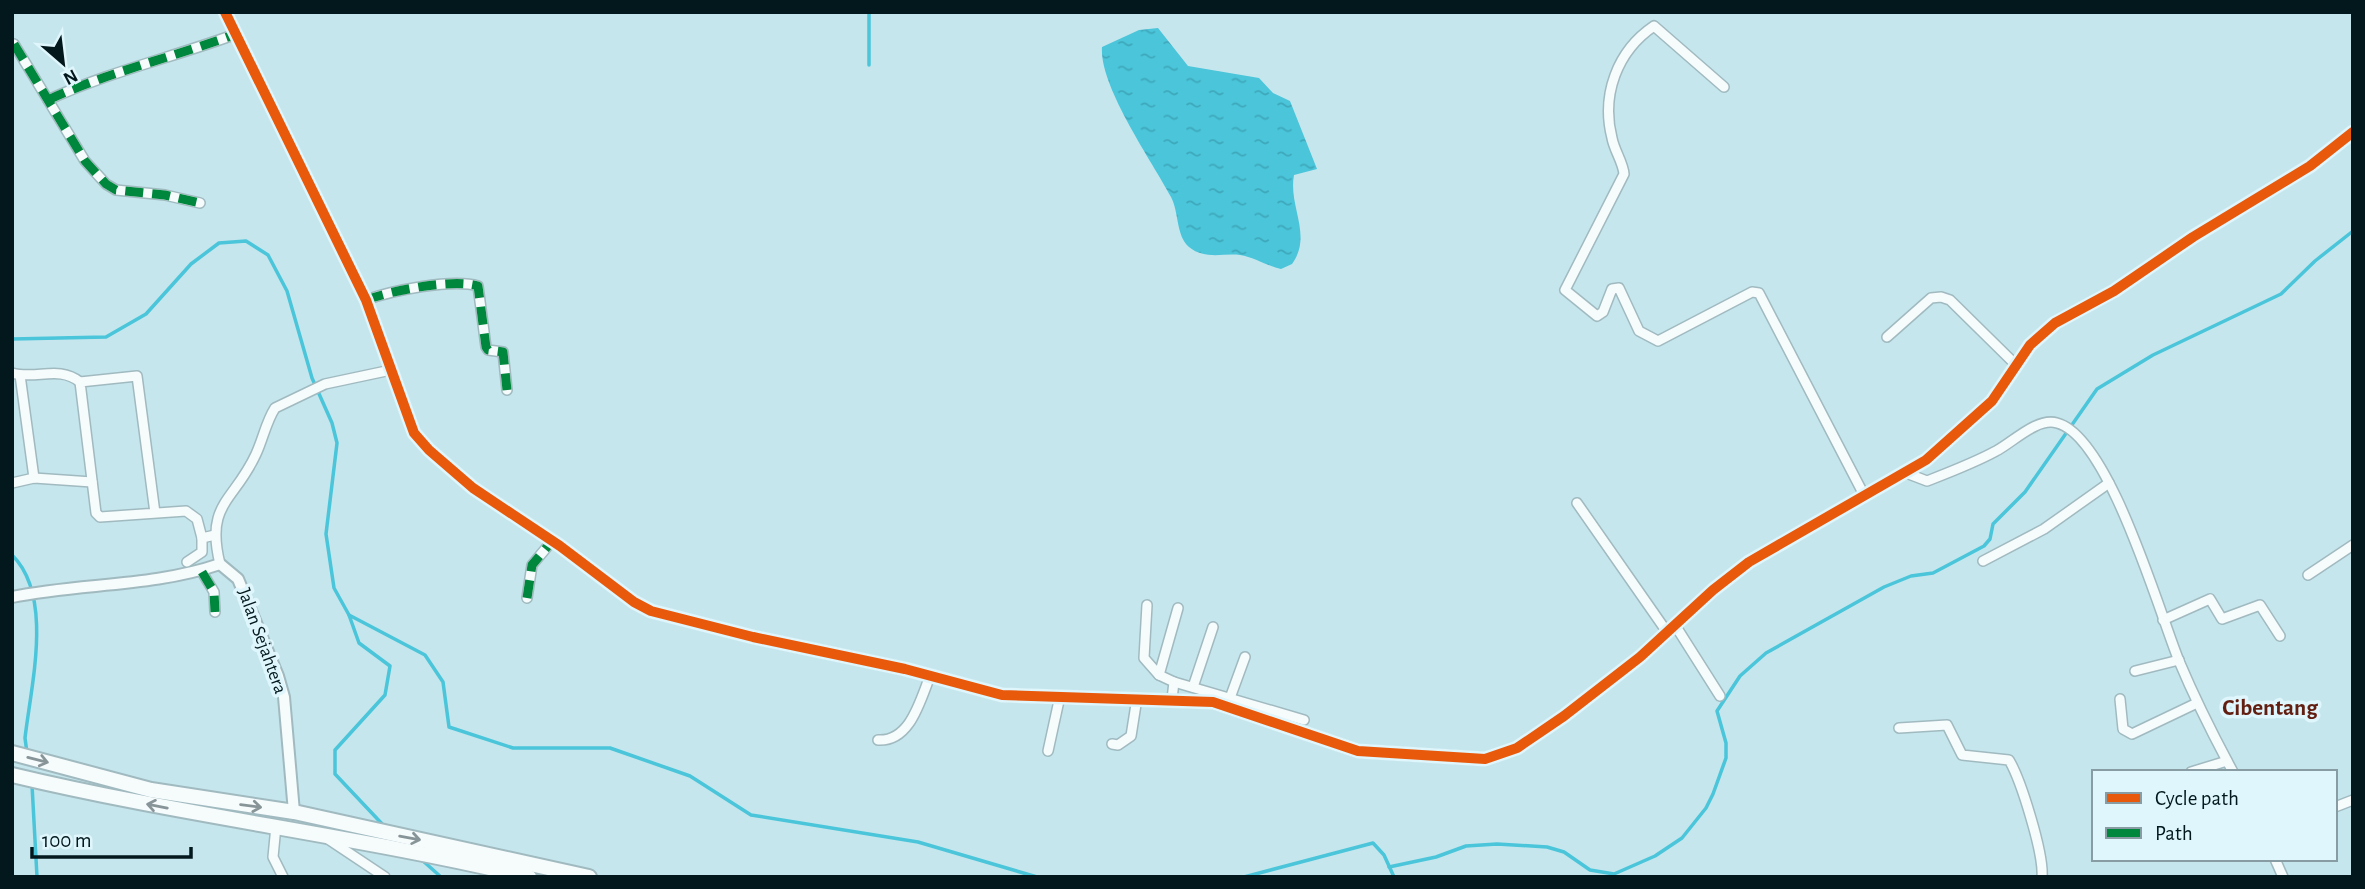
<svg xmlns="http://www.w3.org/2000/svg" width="2365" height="889" viewBox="0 0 2365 889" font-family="'Alegreya Sans',sans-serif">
  <defs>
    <pattern id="water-ripples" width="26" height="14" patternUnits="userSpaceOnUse" patternTransform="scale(1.75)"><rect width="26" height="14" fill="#4ac5da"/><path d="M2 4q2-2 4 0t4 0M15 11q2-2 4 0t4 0" fill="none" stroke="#3fa8bb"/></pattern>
  </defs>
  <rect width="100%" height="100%" fill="#c5e6ed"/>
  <path fill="url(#water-ripples)" d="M1158,28L1188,66L1259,78L1273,93L1290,101L1317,169L1294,175C1288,206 1313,235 1292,264L1281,269C1267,266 1254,257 1240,255C1222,253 1205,260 1189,247C1176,236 1179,212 1171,197C1152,161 1099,86 1102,47L1139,30Z"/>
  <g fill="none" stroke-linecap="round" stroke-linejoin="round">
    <g stroke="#4ac5da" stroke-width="3.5">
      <path d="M869,65V12"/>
      <path d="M12,339L106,337L146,314L191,264L219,243L246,241L268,255L287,291L312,378L332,423L337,443L326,534L334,588L349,615L425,655L443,682L449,727L513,748H610L690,776L751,815L918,842L1037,877"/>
      <path d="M12,555C54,596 31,685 25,738L27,753"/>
      <path d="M349,615L359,643L390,666L385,695L335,750V774L385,827"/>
      <path d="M32,785L37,877"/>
      <path d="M422,860L441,877"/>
      <path d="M1389,867L1436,857L1466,846L1497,844L1547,847L1564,852L1590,870L1614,874L1655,856L1682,838L1706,808L1713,794L1726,758V743L1717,711L1740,676L1766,653L1884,587L1911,576L1933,573L1984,546L1990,539L1993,524L2025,492L2097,389L2153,355L2281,294L2315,261L2353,231"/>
      <path d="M1244,877L1373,843L1384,855L1394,877"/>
    </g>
    <defs>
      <g id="minor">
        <path d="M14,44L85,161L106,184L116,190L165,195L200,203"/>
        <path d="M1724,87L1654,26C1617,51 1601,95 1612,138C1614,150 1623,162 1624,174L1565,290L1597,316L1603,312L1612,289L1619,288L1639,331L1658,341L1752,292L1759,293L1864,495"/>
        <path d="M48,100C108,72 174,57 236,34"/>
        <path d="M366,300C390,291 453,278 478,286L486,347L488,350L503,352L507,390"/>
        <path d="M1887,337L1931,298L1941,297L1950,300L2016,365"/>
        <path d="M12,373C36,380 59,365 80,382"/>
        <path d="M20,375L34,478"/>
        <path d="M1906,473L1927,481C1950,472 1974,463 1996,451C2012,443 2037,417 2057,423C2109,436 2159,612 2179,661C2195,699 2213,735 2233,772"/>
        <path d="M12,483L34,478L92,482"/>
        <path d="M1577,503L1667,632"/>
        <path d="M155,513L137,376L80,382L96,513L100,517L186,511L197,519L202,538L215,535"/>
        <path d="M1983,561L2044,529L2109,483"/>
        <path d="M187,562L202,552V538"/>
        <path d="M220,564C205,503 234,502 256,454C263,439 266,422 275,408L325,384L391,370"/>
        <path d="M202,572L214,592L215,612"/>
        <path d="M2308,575L2353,545"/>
        <path d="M527,598L532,565L552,541"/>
        <path d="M1147,605L1144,658L1159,675L1174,682L1172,699"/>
        <path d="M2163,620L2210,599L2222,619L2260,605L2280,636"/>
        <path d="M1675,625L1720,696"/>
        <path d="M2135,671L2179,660"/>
        <path d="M1159,675L1178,608"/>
        <path d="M1174,682L1304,720"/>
        <path d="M1193,687L1213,627"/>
        <path d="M1230,698L1245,657"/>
        <path d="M2120,699L2123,729L2132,734L2197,703"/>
        <path d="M1899,728L1947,725L1962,755L2009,760C2021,780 2044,854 2042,877"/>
        <path d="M878,740C910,742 920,701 930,676"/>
        <path d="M1112,744L1118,745L1131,736L1137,698"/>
        <path d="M1048,751L1060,696"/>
        <path d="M2191,772L2227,761"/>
        <path d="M2335,807L2353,800"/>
        <path d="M276,826L273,857L283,877"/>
        <path d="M328,839L385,877"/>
        <path d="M2275,859L2283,877"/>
      </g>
      <g id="tertiary">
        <path d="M225,12L366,300L414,433L429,450L473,488L560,546L634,602L651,611L753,637L905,669L1002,695L1213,702L1358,751L1485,759L1517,748L1564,716L1640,657L1713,590L1749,562L1926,460L1992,401L2030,345L2055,323L2114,291L2193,237L2310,166L2353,132"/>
        <path d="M12,597C81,583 153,587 220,564L238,579L278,676L284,697L294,812"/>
      </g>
      <g id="primary">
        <path d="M12,753L151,790L294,812L589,877"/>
        <path d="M12,775C183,816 358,836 529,877"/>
      </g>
    </defs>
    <use href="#minor" stroke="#a0bac0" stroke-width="12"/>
    <use href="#tertiary" stroke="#a0bac0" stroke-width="14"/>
    <use href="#primary" stroke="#a0bac0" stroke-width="18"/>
    <use href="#minor" stroke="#f6fbfc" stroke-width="9"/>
    <use href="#tertiary" stroke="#f6fbfc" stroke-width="10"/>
    <use href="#primary" stroke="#f6fbfc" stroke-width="14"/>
    <g stroke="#00873e" stroke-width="9" stroke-dasharray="18 9" stroke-linecap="butt">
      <path d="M14,44L85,161L106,184L116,190L165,195L200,203"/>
      <path d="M48,100C108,72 174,57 236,34"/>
      <path d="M366,300C390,291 453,278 478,286L486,347L488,350L503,352L507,390"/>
      <path d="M202,572L214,592L215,612"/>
      <path d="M527,598L532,565L552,541"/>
    </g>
    <defs>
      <path id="cycleway" d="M225,12L366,300L414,433L429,450L473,488L560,546L634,602L651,611L753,637L905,669L1002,695L1213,702L1358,751L1485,759L1517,748L1564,716L1640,657L1713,590L1749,562L1926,460L1992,401L2030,345L2055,323L2114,291L2193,237L2310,166L2353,132"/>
    </defs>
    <use href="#cycleway" stroke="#dff6fc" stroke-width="15"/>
    <use href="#cycleway" stroke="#e8590c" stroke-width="10"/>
  </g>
  <defs><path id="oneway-shaft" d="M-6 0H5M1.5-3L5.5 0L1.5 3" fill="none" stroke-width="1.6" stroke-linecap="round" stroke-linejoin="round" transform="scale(1.75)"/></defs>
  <g stroke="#889598">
    <use href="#oneway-shaft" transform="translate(38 760) rotate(14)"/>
    <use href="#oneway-shaft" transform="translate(157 806) rotate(-169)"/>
    <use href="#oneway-shaft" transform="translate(251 806) rotate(8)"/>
    <use href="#oneway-shaft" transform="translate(410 838) rotate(10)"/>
  </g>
  <g text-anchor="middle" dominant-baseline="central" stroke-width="7" stroke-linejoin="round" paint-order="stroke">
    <g font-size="19" fill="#02181d" stroke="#dff6fc">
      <text transform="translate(262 641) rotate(70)">Jalan Sejahtera</text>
    </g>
    <g font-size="23" font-weight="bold" fill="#621f11" stroke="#dff6fc">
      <text x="2270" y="708">Cibentang</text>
    </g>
  </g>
  <rect width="2365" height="889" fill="none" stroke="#02181d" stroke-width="28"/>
  <rect x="2092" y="770" width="245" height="91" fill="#dff6fc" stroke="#879da3" stroke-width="2"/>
  <rect x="2106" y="793" width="35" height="10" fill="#e8590c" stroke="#879da3" stroke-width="2"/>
  <text x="2155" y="805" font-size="21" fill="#02181d">Cycle path</text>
  <rect x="2106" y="828" width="35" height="10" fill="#00873e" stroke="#879da3" stroke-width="2"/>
  <text x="2155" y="840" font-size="21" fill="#02181d">Path</text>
  <g transform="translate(63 63) rotate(152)" stroke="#dff6fc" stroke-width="5" paint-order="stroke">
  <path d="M0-5L12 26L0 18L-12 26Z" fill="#02181d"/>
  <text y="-10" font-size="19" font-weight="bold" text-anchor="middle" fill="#02181d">N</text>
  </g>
  <path d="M32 847v10h159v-10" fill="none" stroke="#02181d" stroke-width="3.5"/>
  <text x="42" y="847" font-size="21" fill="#02181d" stroke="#dff6fc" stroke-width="5" paint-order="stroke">100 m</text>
</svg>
